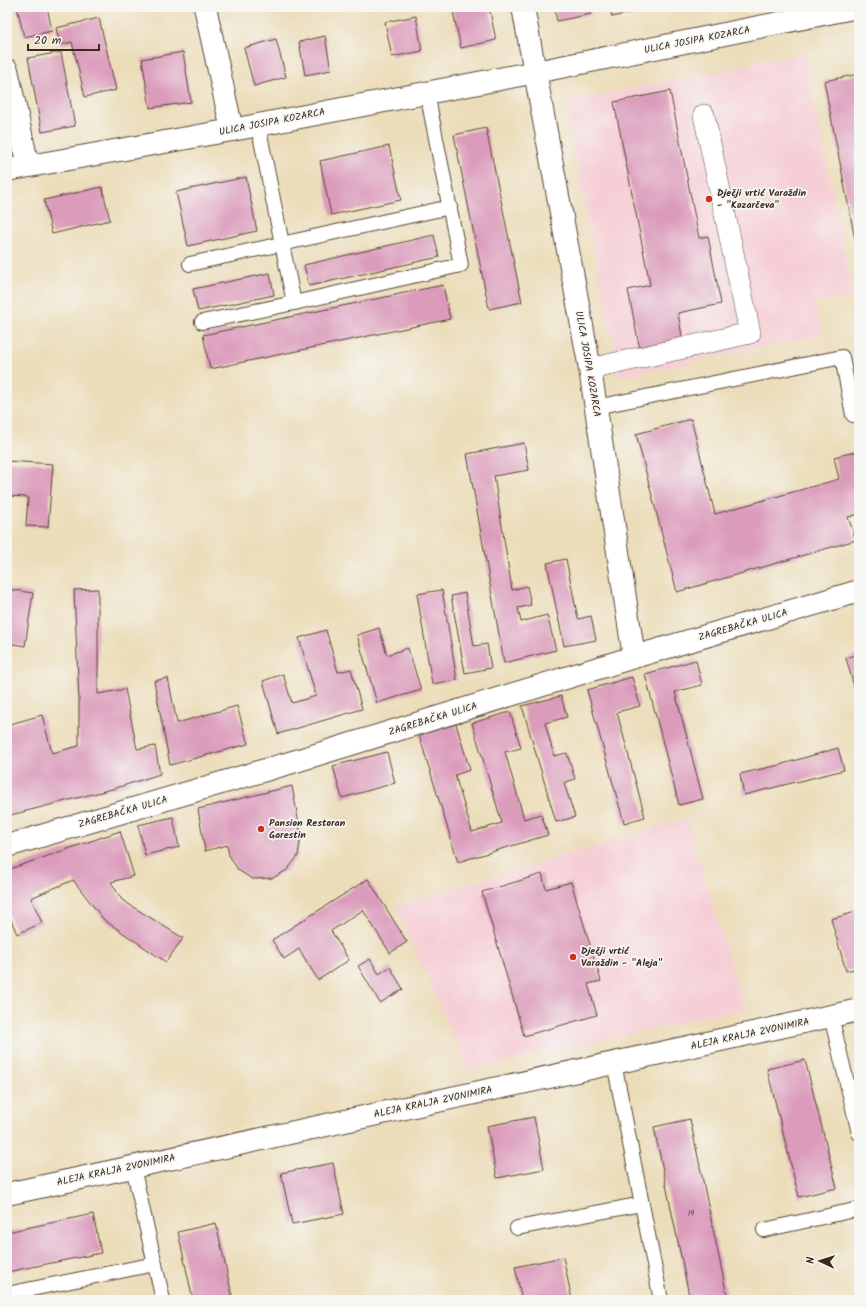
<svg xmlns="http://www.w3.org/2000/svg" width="866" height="1307" viewBox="0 0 866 1307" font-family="Kalam,sans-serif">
  <rect width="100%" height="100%" fill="#f6f6f2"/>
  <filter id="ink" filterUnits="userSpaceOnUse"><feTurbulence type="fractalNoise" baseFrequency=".025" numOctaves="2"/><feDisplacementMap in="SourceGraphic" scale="8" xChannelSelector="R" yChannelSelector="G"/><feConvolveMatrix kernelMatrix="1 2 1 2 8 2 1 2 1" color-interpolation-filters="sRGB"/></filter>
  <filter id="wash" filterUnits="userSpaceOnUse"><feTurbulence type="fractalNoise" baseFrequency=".012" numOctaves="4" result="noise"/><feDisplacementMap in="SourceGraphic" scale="16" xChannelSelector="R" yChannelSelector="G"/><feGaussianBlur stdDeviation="0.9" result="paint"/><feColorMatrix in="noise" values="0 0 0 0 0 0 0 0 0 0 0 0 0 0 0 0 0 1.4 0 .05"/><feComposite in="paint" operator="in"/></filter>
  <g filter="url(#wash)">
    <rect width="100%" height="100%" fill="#ecddba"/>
    <g fill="#f6cfd6">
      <path d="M804,53L854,296L815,304L822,335L620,377L564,103Z"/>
      <path d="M687,819L744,1008L469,1070L395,906Z"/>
    </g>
    <g id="blocks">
      <g fill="#db9bbb">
        <path d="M17,7H47L52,31L24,37Z"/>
        <path d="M452,7H489L496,40L461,48Z"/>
        <path d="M554,7H590L591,14L557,21Z"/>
        <path d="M610,7H643V10L612,17Z"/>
        <path d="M416,16L422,51L392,57L385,22Z"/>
        <path d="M99,18L116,90L85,97L72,42L60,45L56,28Z"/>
        <path d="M325,36L331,70L305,75L299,42Z"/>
        <path d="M276,39L286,77L254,86L244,48Z"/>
        <path d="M61,52L75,126L42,132L28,58Z"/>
        <path d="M183,52L191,102L150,108L142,59Z"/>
        <path d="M859,74V255H858L824,81Z"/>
        <path d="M670,91L699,238L708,236L721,304L678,313L683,342L640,350L628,290L650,285L614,102Z"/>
        <path d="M486,128L522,302L489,309L454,135Z"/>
        <path d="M389,146L401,200L331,215L320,161Z"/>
        <path d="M246,177L257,231L188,246L176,192Z"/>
        <path d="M102,187L110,220L52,234L44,200Z"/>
        <path d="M434,235L439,257L309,286L304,265Z"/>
        <path d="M270,273L274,295L198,311L193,289Z"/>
        <path d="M443,285L450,319L210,369L203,335Z"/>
        <path d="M691,419L715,514L839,479L834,457L859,451V514L848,517L856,540L677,592L636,434Z"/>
        <path d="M524,443L529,470L494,476L512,590L527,586L531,605L518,608L521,622L547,615L556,650L504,663L467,454Z"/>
        <path d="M7,461L53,464L48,527L26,526L28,497L7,496Z"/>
        <path d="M566,559L578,619L591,616L596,640L564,646L547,563Z"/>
        <path d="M7,589L33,593L25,646L7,643Z"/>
        <path d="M98,589V694L125,689L137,749L155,746L160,774L116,788L7,816V789L9,788L7,782V725L42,715L52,753L79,746V700L74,590Z"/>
        <path d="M442,590L457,680L432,684L417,594Z"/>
        <path d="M465,593L474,646L487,644L491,668L465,673L451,596Z"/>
        <path d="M379,628L387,655L408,648L421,690L377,703L357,635Z"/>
        <path d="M326,630L338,672L351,669L362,709L278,734L263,681L283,674L292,703L316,696L299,638Z"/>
        <path d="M859,654V704L846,658Z"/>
        <path d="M696,660L702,685L675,692L703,799L679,805L645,674Z"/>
        <path d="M632,677L640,706L617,712L645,817L624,823L587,690Z"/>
        <path d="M168,678L177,723L237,706L248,744L170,765L154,681Z"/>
        <path d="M561,696L567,717L545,723L554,756L567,753L575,779L564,783L575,817L556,822L522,706Z"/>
        <path d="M510,712L521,748L505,752L524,819L541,814L548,835L458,862L419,735L456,724L470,770L455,775L472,832L502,823L472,723Z"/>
        <path d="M838,748L844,770L744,795L740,774L779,765Z"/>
        <path d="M387,752L395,783L342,798L333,766Z"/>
        <path d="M292,786L301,835L298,856L287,870L273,878L252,879L238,870L229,855L227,845L205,851L198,809Z"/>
        <path d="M173,817L179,847L145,855L138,825Z"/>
        <path d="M120,831L134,876L111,882L122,900L183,938L166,962L104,920L73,880L31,898L42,923L17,934L7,911V870Z"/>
        <path d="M542,874L546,889L571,882L601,981L588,984L597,1015L524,1036L482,892Z"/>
        <path d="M368,879L407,942L390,953L363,910L331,931L349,960L318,980L299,949L284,959L272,940Z"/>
        <path d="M859,911V968L846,971L831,919Z"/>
        <path d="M370,959L379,974L390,967L403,989L380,1003L358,966Z"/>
        <path d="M805,1060L837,1188L799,1197L767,1069Z"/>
        <path d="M534,1117L544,1169L497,1178L487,1126Z"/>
        <path d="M690,1119L728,1300H690L654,1127Z"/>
        <path d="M333,1163L344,1214L292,1224L281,1173Z"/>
        <path d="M93,1214L101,1253L7,1272V1232Z"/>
        <path d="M216,1223L233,1300H193L178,1232Z"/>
        <path d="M563,1257L572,1300H522L515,1267Z"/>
        <path d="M412,1297L413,1300H402V1299Z"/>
      </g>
    </g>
  </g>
  <g filter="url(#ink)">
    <use href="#blocks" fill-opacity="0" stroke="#564535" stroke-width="1"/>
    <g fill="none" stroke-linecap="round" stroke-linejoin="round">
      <defs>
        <g id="service">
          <path d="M258,125L294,303L461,265L427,93"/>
          <path d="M190,264L450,207"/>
          <path d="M202,322L294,303"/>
          <path d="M596,407L842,357L853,415L859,414"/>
          <path d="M831,1016L859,1133"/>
          <path d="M614,1063L661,1300"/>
          <path d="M133,1167L163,1300"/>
          <path d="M517,1228L642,1204"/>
          <path d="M764,1230L859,1209"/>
          <path d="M7,1294L155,1264"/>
        </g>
        <path id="pedestrian" d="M590,369L750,333L704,115"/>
        <g id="minor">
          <path d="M205,7L232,130"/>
          <path d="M523,7L590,369L634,657"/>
          <path d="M7,70L28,166"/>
          <path d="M7,170L232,130L536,72L858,7"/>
          <path d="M7,1194L859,1010"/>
        </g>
        <path id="tertiary" d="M7,846L296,761L634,657L859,591"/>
      </defs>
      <use href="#service" stroke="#564535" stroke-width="16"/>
      <use href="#pedestrian" stroke="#564535" stroke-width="22"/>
      <use href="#minor" stroke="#564535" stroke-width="24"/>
      <use href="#tertiary" stroke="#564535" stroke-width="24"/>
      <use href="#service" stroke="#fff" stroke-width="14"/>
      <use href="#pedestrian" stroke="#fff" stroke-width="21"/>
      <use href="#minor" stroke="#fff" stroke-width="22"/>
      <use href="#tertiary" stroke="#fff" stroke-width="22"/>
    </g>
  </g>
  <g fill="#c8321e" stroke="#f6f6f2" stroke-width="1.5">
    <circle cx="709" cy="199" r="4"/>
    <circle cx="261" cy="829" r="4"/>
    <circle cx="573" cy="957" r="4"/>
  </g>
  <g text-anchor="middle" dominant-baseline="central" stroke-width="3.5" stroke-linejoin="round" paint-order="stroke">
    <g font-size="8" fill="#634645">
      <text x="691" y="1213">19</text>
    </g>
    <g font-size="10" fill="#3b2a1e" stroke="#f6f6f2">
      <text transform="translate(697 40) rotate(-11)">ULICA JOSIPA KOZARCA</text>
      <text transform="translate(272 122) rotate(-11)">ULICA JOSIPA KOZARCA</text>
      <text transform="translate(588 364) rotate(80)">ULICA JOSIPA KOZARCA</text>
      <text transform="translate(743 625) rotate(-16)">ZAGREBAČKA ULICA</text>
      <text transform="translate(433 719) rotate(-17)">ZAGREBAČKA ULICA</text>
      <text transform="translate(123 812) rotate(-16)">ZAGREBAČKA ULICA</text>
      <text transform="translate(750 1034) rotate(-12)">ALEJA KRALJA ZVONIMIRA</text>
      <text transform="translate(433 1102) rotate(-12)">ALEJA KRALJA ZVONIMIRA</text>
      <text transform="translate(116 1170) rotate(-12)">ALEJA KRALJA ZVONIMIRA</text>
    </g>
    <g font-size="10" font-weight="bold" fill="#3b2a1e" stroke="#f6f6f2" text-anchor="start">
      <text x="717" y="193">Dječji vrtić Varaždin<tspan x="717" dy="12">- "Kozarčeva"</tspan></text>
      <text x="269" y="823">Pansion Restoran<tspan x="269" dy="12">Garestin</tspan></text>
      <text x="581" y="951">Dječji vrtić<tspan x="581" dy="12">Varaždin - "Aleja"</tspan></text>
    </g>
  </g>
  <rect width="866" height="1307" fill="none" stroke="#f6f6f2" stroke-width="24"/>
  <g transform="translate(820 1261) rotate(274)" stroke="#f6f6f2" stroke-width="3" paint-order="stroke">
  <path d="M0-3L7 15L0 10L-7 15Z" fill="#3b2a1e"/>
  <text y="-6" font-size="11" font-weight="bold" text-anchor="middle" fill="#3b2a1e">N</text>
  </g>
  <path d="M28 44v6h71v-6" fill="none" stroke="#3b2a1e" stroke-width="2"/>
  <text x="34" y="44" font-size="12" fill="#3b2a1e" stroke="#f6f6f2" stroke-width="3" paint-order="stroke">20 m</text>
</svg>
